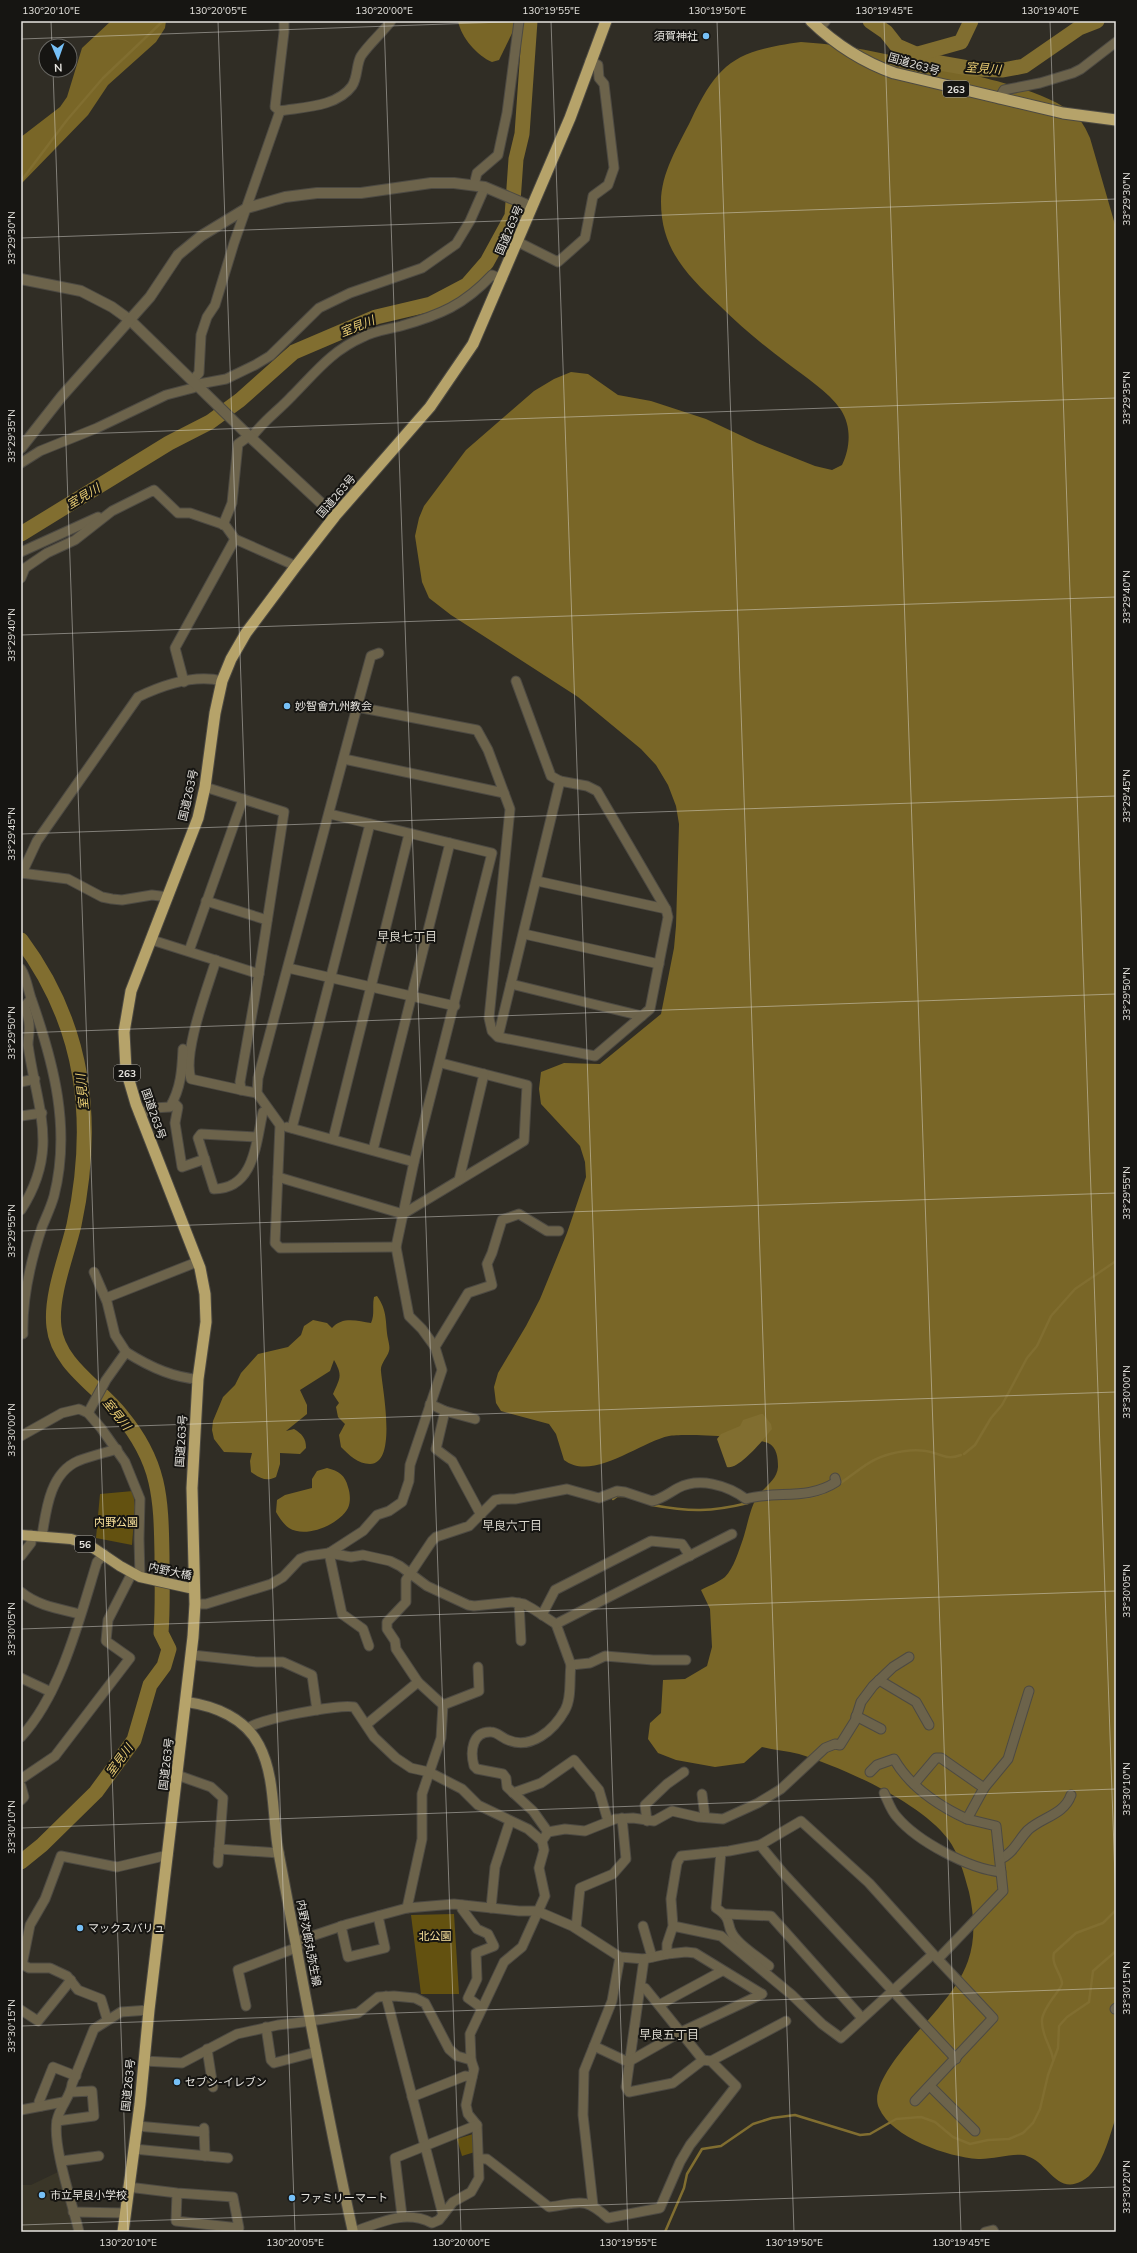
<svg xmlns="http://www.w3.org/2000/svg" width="1137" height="2253" viewBox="0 0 1137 2253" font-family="Mulish,'Noto Sans JP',sans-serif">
  <rect width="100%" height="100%" fill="#302d25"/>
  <path fill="#3a3628" d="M58,2172L75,2232H21V2185H31Z"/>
  <g fill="#635110">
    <path d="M133,1491L135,1507L132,1545L96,1538L100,1494Z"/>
    <path d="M454,1914L459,1994H421L411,1915Z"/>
    <path d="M473,2134L478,2151L462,2156L457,2139Z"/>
  </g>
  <g fill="#796627">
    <path d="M111,21H166L165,28L156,42L108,85L88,115L21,184V137L60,107L67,97L82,48Z"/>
    <path d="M458,21H518L499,60L492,62C477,56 461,37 458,21Z"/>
    <path d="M801,42C858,45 913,60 968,74C998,81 1052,94 1075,115C1082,121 1086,129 1090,138L1116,228V2117C1109,2137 1102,2171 1082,2181C1056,2195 1048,2162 1027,2156C1015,2152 992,2160 978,2159C948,2157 892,2138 879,2108C866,2081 924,2027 940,2006C951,1993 962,1978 968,1961C976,1939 974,1914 969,1892C964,1874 959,1854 948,1839C919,1801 843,1768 799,1754C787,1751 774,1750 762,1747L744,1763L715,1767L676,1760L658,1753L648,1739L650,1723L661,1713L663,1680L685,1679L707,1666L712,1647L710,1609L701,1590C708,1586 719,1582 725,1577C734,1568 739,1550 743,1539C747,1527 751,1504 758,1496C765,1486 777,1480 778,1467C778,1458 777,1447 768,1443C755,1437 683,1433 669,1436C640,1442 592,1482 564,1460L556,1434L549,1424L501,1411L496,1403L494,1387L498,1373L526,1326L540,1299L567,1233L586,1177L585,1162L580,1146L541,1104L539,1089L541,1072L564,1063L600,1064L661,1014L674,948L676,926L679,824L676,806L668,785L656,765L641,749L578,697L451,615L429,598L422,582L415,536L419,518L424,506L466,450L534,391L554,379L571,372L588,374L618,395L651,401L706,419L757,443L815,466L832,470L842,465C850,449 852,427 841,410C828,391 805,377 787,363C763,345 741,327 720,306C688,276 661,250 661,202C661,173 678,146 691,120C719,61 736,51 801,42Z"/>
    <path d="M377,1296C388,1311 385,1323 388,1339C389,1344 390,1347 389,1351C387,1358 380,1364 381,1371C382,1387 398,1464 370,1464C358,1464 349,1455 341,1447L339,1435L345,1424L338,1417L336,1407L339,1403L333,1394C340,1378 343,1376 334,1360L330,1371L300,1390L307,1405V1414L286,1431L294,1429C302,1434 306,1438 306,1448L300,1454L280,1453V1464L276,1477C266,1482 260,1478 251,1472L250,1461L252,1453L224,1452L214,1439L212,1430L213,1421L223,1397L235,1385L241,1373L258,1354L288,1347L301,1335L304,1326L313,1320L327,1323L332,1328C342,1316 358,1321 371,1323C375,1314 372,1306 374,1297Z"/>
    <path d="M327,1468C339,1471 345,1475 348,1487C350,1493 351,1501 348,1508C340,1524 306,1539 289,1528C284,1525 279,1517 276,1512L277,1500L285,1495L312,1488V1479L317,1471Z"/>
  </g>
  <path fill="#816e30" d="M761,1414H763L771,1424L772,1429C765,1438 738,1471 727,1467L717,1439L721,1434L740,1426L743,1420Z"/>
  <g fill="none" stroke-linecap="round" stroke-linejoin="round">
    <g stroke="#816e30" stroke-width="2.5">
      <path d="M21,181L67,120L103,78L163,21"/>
      <path d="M964,1454L975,1445L991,1418L1002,1405L1027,1358L1037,1346L1051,1316L1075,1289L1116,1261"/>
      <path d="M800,1498C838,1498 856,1462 890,1454C901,1451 914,1449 926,1451C941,1453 945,1461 961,1455"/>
      <path d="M613,1499L617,1496H625"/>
      <path d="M652,1505C690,1512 711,1512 748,1503"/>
      <path d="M1053,2059C1051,2046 1041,2035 1042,2020C1043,2006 1063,1988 1062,1983C1061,1973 1051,1965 1054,1953L1076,1933L1103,1923L1116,1910"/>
      <path d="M665,2232L684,2188L687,2174L702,2149L721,2146L753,2124L772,2118L795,2115L860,2135L870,2134L896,2119L921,2117L935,2122L953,2137L970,2144L988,2140L1009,2139L1023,2133L1033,2123L1040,2109L1048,2075L1058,2048L1059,2026L1067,2017L1089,2002L1093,1971L1116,1951"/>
    </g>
    <g stroke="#816e30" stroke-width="15">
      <path d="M870,21L886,32L897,46L934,62L974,69L1003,70L1024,66L1079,28L1097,21"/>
      <path d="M918,54L961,42L971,21"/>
      <path d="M21,534L169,443L210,422L240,400L294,352L376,317L431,304L467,285L487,262L512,216L516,159L522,134L530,21"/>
      <path d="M21,940C85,1026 96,1121 74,1225C67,1255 50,1296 54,1327C58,1365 99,1387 121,1415C160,1462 161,1497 162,1555C162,1581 163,1607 161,1633L169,1649L164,1666L150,1685L134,1740L96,1792L42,1845L21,1862"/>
    </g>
    <defs>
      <g id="minor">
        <path d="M999,99L1004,90L1040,83L1073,73L1081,69L1116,42"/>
        <path d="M280,111C303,107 337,107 352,86C358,77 356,65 361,56C369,44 382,33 391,21"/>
        <path d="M280,111L275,107L284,32V21"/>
        <path d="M474,185L477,173L498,155L507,113L519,21"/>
        <path d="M518,242L558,262L585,238L593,196L608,185L614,168L604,84L599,78L598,65L590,61"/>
        <path d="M193,380L199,373L201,335L207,317L215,305L234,243L280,111"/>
        <path d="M251,438C262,422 278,411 291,397C315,373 331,351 363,337C374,331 389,329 401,326C440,315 464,305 492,275L502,279"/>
        <path d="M21,463L40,451L97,428L166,395L193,388L199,384L226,379L255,365L270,356L319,308L350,293L422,268L456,244L470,221L485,187"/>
        <path d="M223,525L232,503L238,444L249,436"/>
        <path d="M21,552L98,517"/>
        <path d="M21,578L25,568L47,553L75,540L112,511L154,490L178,513H190L225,525L235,539L296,566"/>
        <path d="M516,681L551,776L560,781"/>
        <path d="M184,682L175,648L235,539"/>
        <path d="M357,707L371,656L379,653"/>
        <path d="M344,759L504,793"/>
        <path d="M205,787L284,812L259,974L240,1082L241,1090L257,1093"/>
        <path d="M21,873L68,879L102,897L112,899L122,900L152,895L168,897"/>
        <path d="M22,873L37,841L138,697C163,685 195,674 222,681"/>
        <path d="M537,881L666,909"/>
        <path d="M206,901L267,920"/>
        <path d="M524,934L659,964"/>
        <path d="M152,940L259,974"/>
        <path d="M189,951L243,799"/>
        <path d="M216,960C208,987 182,1053 191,1079L241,1090"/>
        <path d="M288,968L455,1006"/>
        <path d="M21,969C27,978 28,991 32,1001C54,1064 71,1129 54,1196C51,1207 46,1217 42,1227C31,1260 22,1300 23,1334"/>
        <path d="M511,984L642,1016"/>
        <path d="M21,1082L35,1079"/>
        <path d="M173,1102L178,1107L175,1123L182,1167L205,1159"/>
        <path d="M139,1114L153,1108L170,1107C181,1088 182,1070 183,1049"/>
        <path d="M21,1116L42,1113"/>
        <path d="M287,1127L414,1162"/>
        <path d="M292,1128L370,824"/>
        <path d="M257,1137L201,1134L198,1138L214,1189C255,1189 256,1141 263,1112L268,1109"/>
        <path d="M333,1139L409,834"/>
        <path d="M373,1150L450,843"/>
        <path d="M278,1177L403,1214L524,1141L527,1085L441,1063"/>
        <path d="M459,1180L484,1074"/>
        <path d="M21,1210C60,1149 37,1109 28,1045C28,1038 30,1031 29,1024C29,1018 26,1012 25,1006L31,999"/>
        <path d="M396,1247L280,1248L275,1243L280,1125L257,1093L258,1078L357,707L477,730L488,750L510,809L489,1018L492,1031L498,1037L595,1056L650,1009L668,917L666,909L597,791L587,786L560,781L498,1037"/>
        <path d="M94,1272L107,1302L115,1335L126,1352"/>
        <path d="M106,1298L197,1262"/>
        <path d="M435,1347L468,1293L492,1285L487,1264L492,1253L502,1220L519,1214L547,1231H559"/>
        <path d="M430,1404L445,1411L436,1449L452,1461L481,1515"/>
        <path d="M445,1411L475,1419"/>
        <path d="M88,1413L106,1380L126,1352C148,1366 172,1378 198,1379"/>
        <path d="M21,1436L62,1413L79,1409L88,1413L101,1428L125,1462L140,1499L139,1539L140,1577"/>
        <path d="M42,1536C46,1510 50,1473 78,1461C91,1456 104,1453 117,1449"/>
        <path d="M329,1553L363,1531L377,1515L389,1511L402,1502L409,1481L410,1465L442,1370L435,1347L422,1329L409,1316L396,1247L414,1162L492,853L330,814"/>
        <path d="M329,1553L342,1614L363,1629L369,1646"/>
        <path d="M21,1556L31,1543V1535"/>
        <path d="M21,1592C38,1606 60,1609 80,1614"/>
        <path d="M519,1603L521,1641"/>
        <path d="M195,1604H206L271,1584L283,1577L300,1559L308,1556L329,1553L351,1557L363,1555L390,1561L400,1566L427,1586L468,1605L474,1606L512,1602L524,1604L533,1609L556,1624L571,1665L590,1663L605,1656L653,1660H686"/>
        <path d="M542,1615L555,1590L651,1541L682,1544L690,1556"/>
        <path d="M556,1624L732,1534"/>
        <path d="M192,1655L257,1662H283L312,1675L317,1710"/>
        <path d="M21,1678L51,1692"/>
        <path d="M879,1680L916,1702L929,1725"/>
        <path d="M418,1682L396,1649L395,1641L387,1629V1622L406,1602V1580L432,1541L436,1537L469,1526L495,1500L501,1499H515L567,1489L599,1498L617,1491L625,1492L652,1501C662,1499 669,1493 678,1488C699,1477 727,1485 746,1499C777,1490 807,1501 836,1482L835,1478"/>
        <path d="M856,1716L881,1729"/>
        <path d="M367,1724L418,1682L443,1705"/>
        <path d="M247,1729C257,1719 339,1704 354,1707L374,1737L396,1758L411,1768L429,1772L462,1789L478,1805L528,1829L542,1841L544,1850L539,1868L545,1896L522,1947L504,1962L470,2034L471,2060"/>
        <path d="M21,1737C61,1694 80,1617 97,1562L104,1554"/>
        <path d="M870,1772L877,1765L894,1759C910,1787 939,1806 967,1819"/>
        <path d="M177,1775L211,1787L223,1798L218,1863"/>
        <path d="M21,1779L55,1756L130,1658L106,1641L108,1620L132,1573"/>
        <path d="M914,1784L936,1758H941L984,1788"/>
        <path d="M21,1786L24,1797L21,1800"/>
        <path d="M513,1793L541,1783L574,1760L599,1790L608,1821"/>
        <path d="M884,1793C888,1801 891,1811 897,1817C917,1841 969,1869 1001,1872"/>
        <path d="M702,1794L705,1817"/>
        <path d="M647,1821L645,1805L667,1784L684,1772"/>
        <path d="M548,1832L533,1811L507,1787L506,1778L503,1774L477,1769L474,1766C470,1752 472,1731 491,1732C497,1732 502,1738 508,1740C531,1750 554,1730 565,1710C572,1698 569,1679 571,1665"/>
        <path d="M542,1841L548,1832L565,1829L585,1831L615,1819L633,1818L654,1821L672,1811L698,1817L723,1819L758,1803L781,1789L825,1748L835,1744L840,1745L855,1721L861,1702L873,1686L893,1667L909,1657"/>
        <path d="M760,1845L784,1874L956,2059"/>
        <path d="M219,1849L279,1853"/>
        <path d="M721,1852L716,1908C736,1921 723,1926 737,1940C746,1950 758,1957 769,1966"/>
        <path d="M1000,1859C1013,1854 1019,1839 1028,1830C1042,1817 1064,1815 1071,1795"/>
        <path d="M462,1905V1909L477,1929L488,1934L494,1946L476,1953L477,1979L468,1998L482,2008"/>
        <path d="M407,1908L422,1839V1794L441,1738L443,1705L479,1691L478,1667"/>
        <path d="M491,1908L495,1867L510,1821"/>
        <path d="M726,1914L771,1916L862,2018"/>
        <path d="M341,1926L348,1957L385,1948L378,1916"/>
        <path d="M643,1926L652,1957"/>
        <path d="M576,1928L580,1888L613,1874L626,1859L622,1818"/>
        <path d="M297,1941L348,1924L407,1908L454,1904L519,1911H537L572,1926L620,1957L644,1959L667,1954V1944L673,1926L671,1899L677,1863L681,1856L729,1851L760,1845L801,1821L869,1883L933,1954L841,2038L822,2024L792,1995L721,1936L673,1926"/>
        <path d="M667,1954L686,1952L695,1953L762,1994"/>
        <path d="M644,1959L626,2087L629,2092L673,2083L703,2060"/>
        <path d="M938,1959L1003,1891L996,1826L967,1819L984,1788L1008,1759L1029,1691"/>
        <path d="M21,1964L29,1968H50L67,1976L78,1990L101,1999L107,2019"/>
        <path d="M22,1965L30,1925L45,1899L61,1856L117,1867L168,1855"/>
        <path d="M386,1996L443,2215"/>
        <path d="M659,2005L722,1971"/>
        <path d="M246,2006L238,1970L298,1947"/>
        <path d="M1115,2009L1116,2008"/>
        <path d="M21,2010L38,2021L71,1980"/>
        <path d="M266,2027L271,2060L274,2063L316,2052"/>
        <path d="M594,2046L628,2062"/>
        <path d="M207,2049L213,2087"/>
        <path d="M144,2061L182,2063L237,2034L278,2025L311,2021L358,2013L378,1997L394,1996L415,1998L425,2003L449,2049L457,2056L471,2060L474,2069L466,2105L468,2114L477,2125L479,2178L471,2192L453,2202L439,2220L432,2223C404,2209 380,2223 353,2232"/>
        <path d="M711,2061L786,2021"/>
        <path d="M628,2062L681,2032L762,1994"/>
        <path d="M930,2086L975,2131"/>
        <path d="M412,2097L465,2076L472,2077"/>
        <path d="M915,2101L993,2018L934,1955"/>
        <path d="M41,2106L39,2102L53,2067L76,2076"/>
        <path d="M21,2110L63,2102"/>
        <path d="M57,2121L94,2116L92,2091L72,2092"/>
        <path d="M137,2126L204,2132"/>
        <path d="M204,2128L205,2156"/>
        <path d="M134,2149L228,2158"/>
        <path d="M479,2159H487L549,2207C580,2203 583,2196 608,2218L660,2208L680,2162L690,2145L736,2086L711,2061L703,2060L645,1988L641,1987"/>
        <path d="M62,2161L99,2156"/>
        <path d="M128,2187L177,2193L233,2197L239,2228L176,2221L177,2193"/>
        <path d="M593,2205L583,2115L584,2071L612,2001L620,1957"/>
        <path d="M73,2212L125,2213"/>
        <path d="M402,2216L395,2158L477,2125"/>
        <path d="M79,2232C73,2205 52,2146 57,2120C60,2106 71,2096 72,2084L94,2029L121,2012L149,2010"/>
        <path d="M985,2232L993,2230L994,2232"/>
      </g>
      <g id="tertiary">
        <path d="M819,28L825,21"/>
        <path d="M21,279L81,291L112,307L130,320L249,436L335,516"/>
        <path d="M21,448L62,396L150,297L178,255L201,236L247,208L285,197L317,193H361L431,183H454L485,187L532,207"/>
      </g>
      <path id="secondary" d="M187,1702C215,1706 245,1718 259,1745C276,1777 272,1820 279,1855C303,1981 325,2107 353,2232"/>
      <path id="primary" d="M21,1535L71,1539L89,1545L120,1566L140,1577L194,1589"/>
      <g id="trunk">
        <path d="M811,21C835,44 863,62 894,73L1063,113L1116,120"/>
        <path d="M123,2232L140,2104L149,2010L193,1637L195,1604L192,1488L198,1379L206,1322L205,1294L200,1268L136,1104L126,1070L124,1032L131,991L198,818L205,787L215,713L222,681L231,659L246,633L296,566L335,516L430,407L473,344L570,118L606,21"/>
      </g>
    </defs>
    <use href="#minor" stroke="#4d4a43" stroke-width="11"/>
    <use href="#tertiary" stroke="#4d4a43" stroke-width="12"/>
    <use href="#secondary" stroke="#4d4a43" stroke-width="12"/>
    <use href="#primary" stroke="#4d4a43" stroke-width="12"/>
    <use href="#trunk" stroke="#4d4a43" stroke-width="13"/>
    <use href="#minor" stroke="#6c634b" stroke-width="9"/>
    <use href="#tertiary" stroke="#6c634b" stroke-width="10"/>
    <use href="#secondary" stroke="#8f825a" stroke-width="10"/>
    <use href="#primary" stroke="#aa9965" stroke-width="10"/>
    <use href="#trunk" stroke="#b6a36a" stroke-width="11"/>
  </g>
  <path fill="none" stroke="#e6e4df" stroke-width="1" stroke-opacity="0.45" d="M51,21L52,46M218,21L295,2232M384,21L461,2232M551,21L628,2232M717,21L794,2232M884,21L961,2232M1050,21L1116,1906M21,39L532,21M53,70L128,2232M21,238L1116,199M21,436L1116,398M21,635L1116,597M21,834L1116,796M21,1033L1116,994M21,1231L1116,1193M21,1430L1116,1392M21,1629L1116,1591M21,1828L1116,1789M21,2026L1116,1988M21,2225L1116,2187"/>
  <g fill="#76c0f7" stroke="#161512" stroke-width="1.5">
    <circle cx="706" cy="36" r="4"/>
    <circle cx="287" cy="706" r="4"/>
    <circle cx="80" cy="1928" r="4"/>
    <circle cx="177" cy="2082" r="4"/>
    <circle cx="42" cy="2195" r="4"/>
    <circle cx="292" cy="2198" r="4"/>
  </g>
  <g text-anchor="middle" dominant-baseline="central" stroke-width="4" stroke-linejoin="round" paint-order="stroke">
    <g fill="#161512" stroke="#a8a6a2" stroke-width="1">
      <rect x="943" y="81" width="26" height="16" rx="3"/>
      <rect x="114" y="1065" width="26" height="16" rx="3"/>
      <rect x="75" y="1536" width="20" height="16" rx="3"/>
    </g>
    <g font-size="10" font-weight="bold" fill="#e6e4df">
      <text x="956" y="89">263</text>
      <text x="127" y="1073">263</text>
      <text x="85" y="1544">56</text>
    </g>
    <g font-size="11" fill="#e6e4df" stroke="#161512" text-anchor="start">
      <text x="698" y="36" text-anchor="end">須賀神社</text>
      <text x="295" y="706">妙智會九州教会</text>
      <text x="88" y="1928">マックスバリュ</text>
      <text x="185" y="2082">セブン-イレブン</text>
      <text x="50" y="2195">市立早良小学校</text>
      <text x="300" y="2198">ファミリーマート</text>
    </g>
    <g font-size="11" fill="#e6e4df" stroke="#161512">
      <text transform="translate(914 64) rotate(16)">国道263号</text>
      <text transform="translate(509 230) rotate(-67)">国道263号</text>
      <text transform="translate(336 496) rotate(-49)">国道263号</text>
      <text transform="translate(188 795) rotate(-77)">国道263号</text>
      <text transform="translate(154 1114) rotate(71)">国道263号</text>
      <text transform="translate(181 1441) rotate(-86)">国道263号</text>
      <text transform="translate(170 1571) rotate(12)">内野大橋</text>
      <text transform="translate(166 1764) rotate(-83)">国道263号</text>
      <text transform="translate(309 1943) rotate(79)">内野次郎丸弥生線</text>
      <text transform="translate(128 2085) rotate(-84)">国道263号</text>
    </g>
    <g font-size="11" fill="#fae29c" stroke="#161512">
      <text x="116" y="1522">内野公園</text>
      <text x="435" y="1936">北公園</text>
    </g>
    <g font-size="12" font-style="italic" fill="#e9cc72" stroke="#161512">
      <text transform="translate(983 68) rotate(4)">室見川</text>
      <text transform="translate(357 326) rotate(-22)">室見川</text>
      <text transform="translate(83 496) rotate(-31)">室見川</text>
      <text transform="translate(82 1092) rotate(-96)">室見川</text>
      <text transform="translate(117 1414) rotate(51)">室見川</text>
      <text transform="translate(119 1760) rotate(-54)">室見川</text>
    </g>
    <g font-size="12" fill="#dad7cd" stroke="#161512">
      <text x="407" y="936">早良七丁目</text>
      <text x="512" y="1525">早良六丁目</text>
      <text x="669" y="2034">早良五丁目</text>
    </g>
  </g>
  <rect width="1137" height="2253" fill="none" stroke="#161512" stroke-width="44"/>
  <g transform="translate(58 58) rotate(178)"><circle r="19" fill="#161512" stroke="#696864"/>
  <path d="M0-3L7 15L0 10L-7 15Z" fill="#76c0f7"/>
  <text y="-6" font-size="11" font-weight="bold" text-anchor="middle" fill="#e6e4df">N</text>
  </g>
  <rect x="22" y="22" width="1093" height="2209" fill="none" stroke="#e6e4df" stroke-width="1.5"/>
  <g font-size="10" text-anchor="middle" fill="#e6e4df">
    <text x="51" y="14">130°20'10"E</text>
    <text x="218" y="14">130°20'05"E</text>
    <text x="384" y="14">130°20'00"E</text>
    <text x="551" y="14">130°19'55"E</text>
    <text x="717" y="14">130°19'50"E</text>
    <text x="884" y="14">130°19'45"E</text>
    <text x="1050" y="14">130°19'40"E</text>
    <text transform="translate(1126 199) rotate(-90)" y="4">33°29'30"N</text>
    <text transform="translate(11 238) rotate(-90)" y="4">33°29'30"N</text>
    <text transform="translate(1126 398) rotate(-90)" y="4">33°29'35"N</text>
    <text transform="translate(11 436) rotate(-90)" y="4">33°29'35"N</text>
    <text transform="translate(1126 597) rotate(-90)" y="4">33°29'40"N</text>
    <text transform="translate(11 635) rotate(-90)" y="4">33°29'40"N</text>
    <text transform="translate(1126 796) rotate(-90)" y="4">33°29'45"N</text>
    <text transform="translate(11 834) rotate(-90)" y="4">33°29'45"N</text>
    <text transform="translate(1126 994) rotate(-90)" y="4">33°29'50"N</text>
    <text transform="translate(11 1033) rotate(-90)" y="4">33°29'50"N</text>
    <text transform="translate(1126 1193) rotate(-90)" y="4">33°29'55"N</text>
    <text transform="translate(11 1231) rotate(-90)" y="4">33°29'55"N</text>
    <text transform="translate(1126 1392) rotate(-90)" y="4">33°30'00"N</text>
    <text transform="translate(11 1430) rotate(-90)" y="4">33°30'00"N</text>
    <text transform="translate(1126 1591) rotate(-90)" y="4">33°30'05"N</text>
    <text transform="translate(11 1629) rotate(-90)" y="4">33°30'05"N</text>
    <text transform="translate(1126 1789) rotate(-90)" y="4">33°30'10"N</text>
    <text transform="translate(11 1827) rotate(-90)" y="4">33°30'10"N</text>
    <text transform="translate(1126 1988) rotate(-90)" y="4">33°30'15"N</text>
    <text transform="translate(11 2026) rotate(-90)" y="4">33°30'15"N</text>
    <text transform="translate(1126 2187) rotate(-90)" y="4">33°30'20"N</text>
    <text x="128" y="2246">130°20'10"E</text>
    <text x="295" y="2246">130°20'05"E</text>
    <text x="461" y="2246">130°20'00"E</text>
    <text x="628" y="2246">130°19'55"E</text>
    <text x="794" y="2246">130°19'50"E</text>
    <text x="961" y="2246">130°19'45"E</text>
  </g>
</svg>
